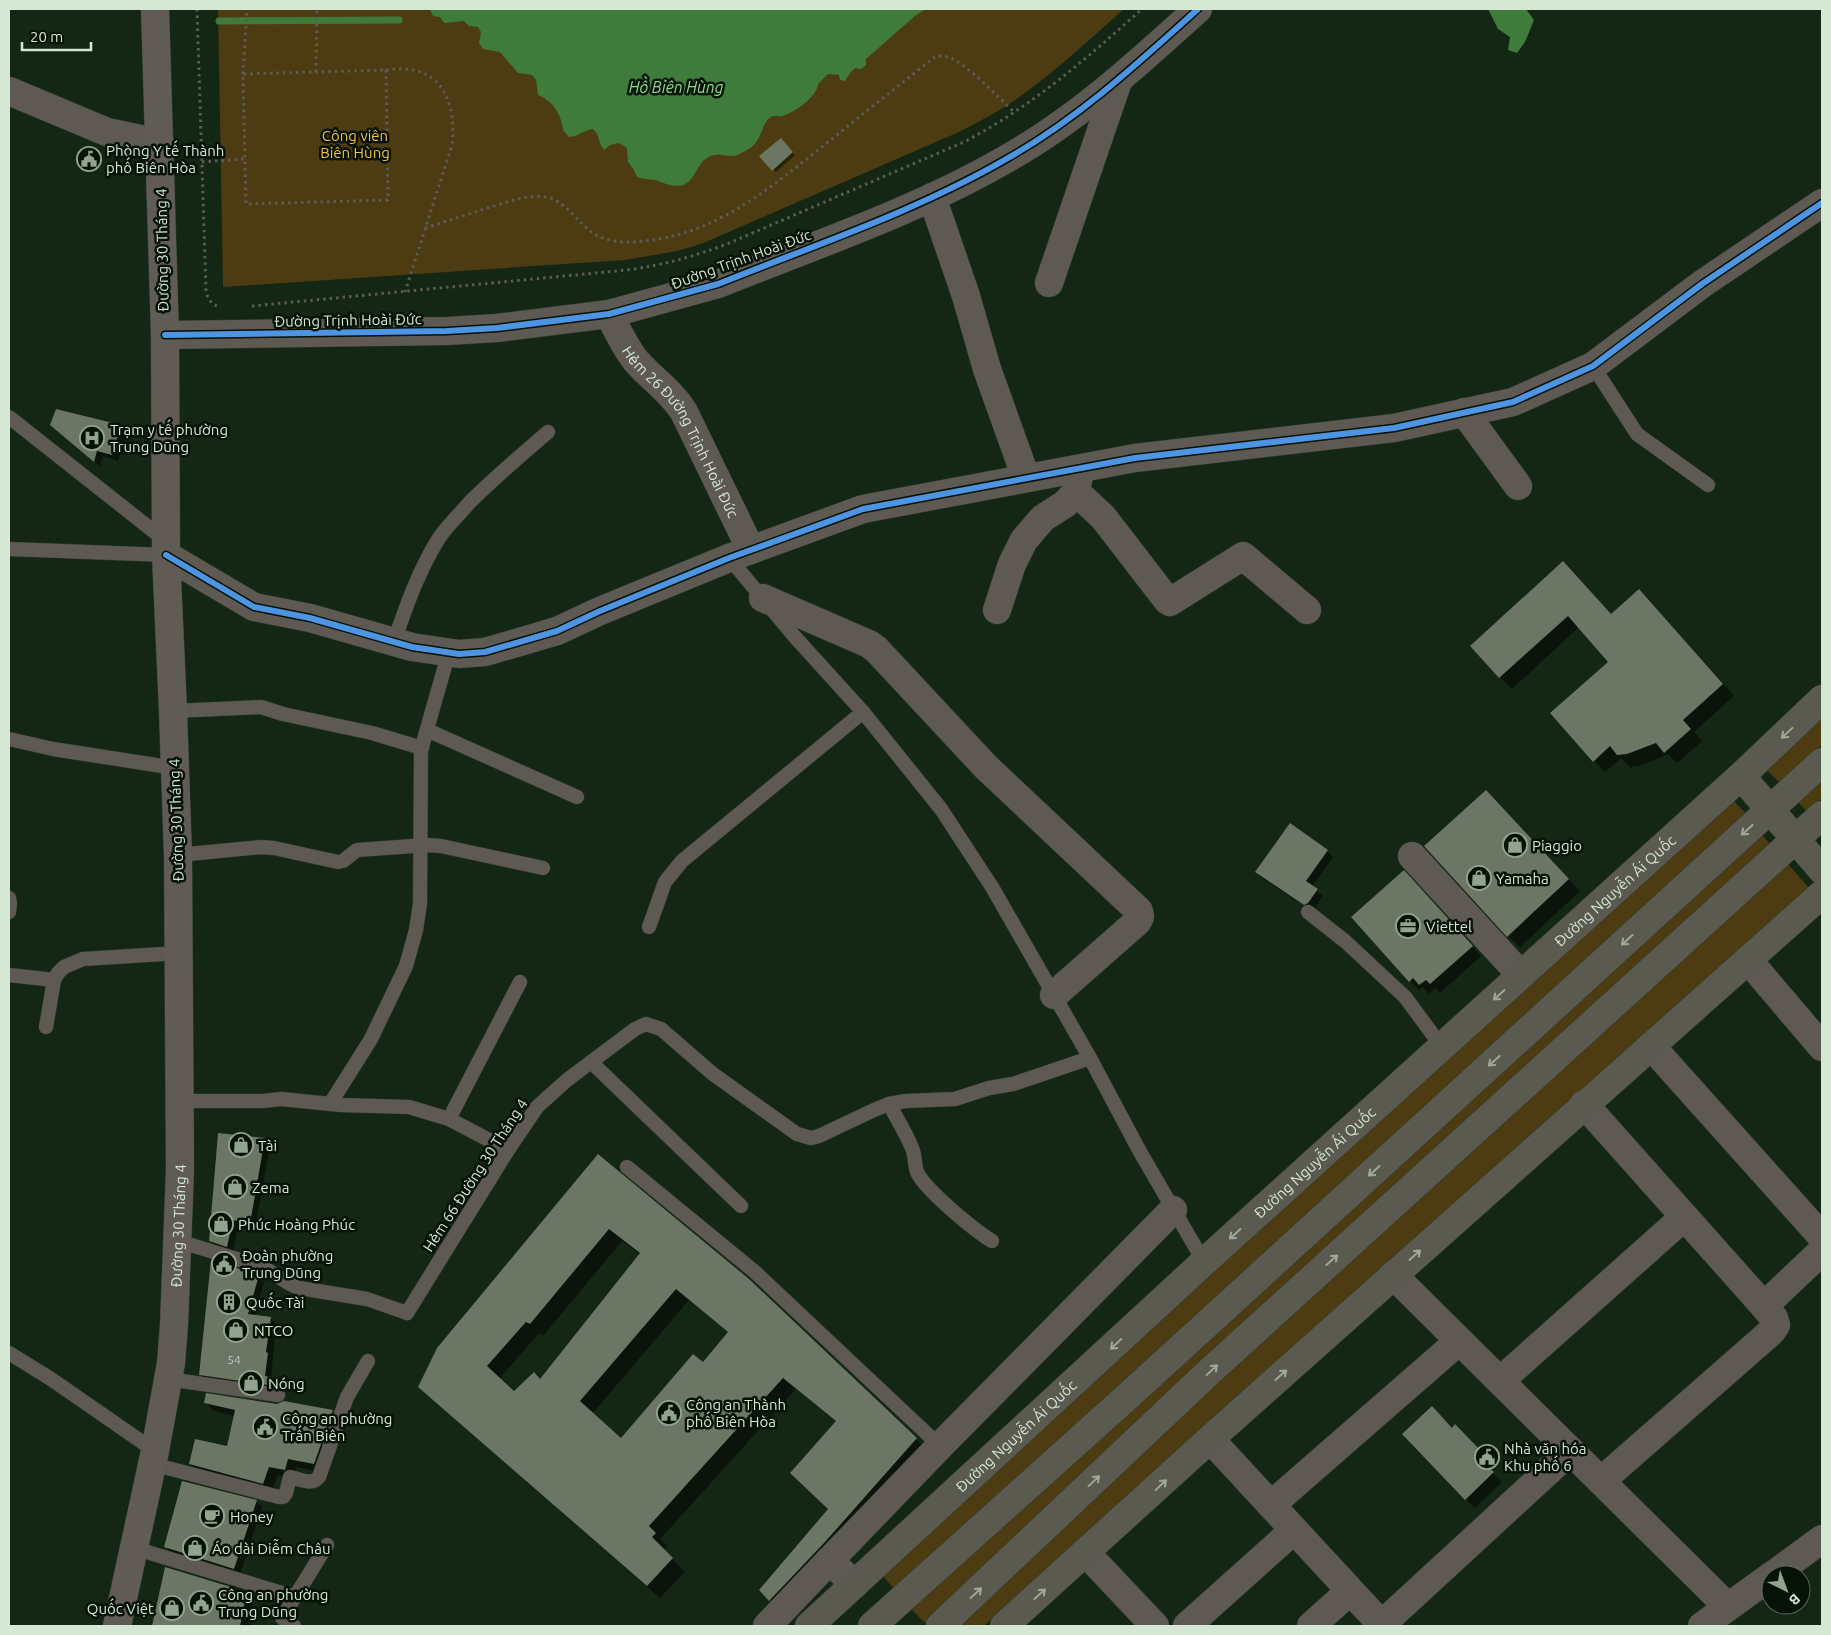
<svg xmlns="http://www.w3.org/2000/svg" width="1831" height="1635" viewBox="0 0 1831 1635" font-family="Ubuntu,sans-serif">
  <rect width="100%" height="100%" fill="#142614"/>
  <g fill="#4d3c11">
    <path d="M218,9H1124C1089,40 1054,73 1015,100C998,112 978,122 959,132L701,244L677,251L625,260L223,287Z"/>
    <path d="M1822,718V745L1780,783L1767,770Z"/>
    <path d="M1822,780V798L1807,812L1798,802Z"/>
    <path d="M1734,801L1746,814L1236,1281L894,1589L883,1576L1212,1272Z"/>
    <path d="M1762,835L1771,845L1043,1511L925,1623L911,1609Z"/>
    <path d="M1788,864L1809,888L1384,1265L984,1626H960L1175,1422Z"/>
  </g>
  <g fill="#3f7c3c">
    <path d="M430,9H926L916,15L866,59V65L861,69L855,68L850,73L845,81L840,80L839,75L828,74L818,84C817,97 794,113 782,116C779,117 774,115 771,117C761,122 763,142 747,150C743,152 737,156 733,156C722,157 719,151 707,158C697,164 696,178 685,184C676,189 664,183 655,180C649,179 643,179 637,177L634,170L628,162L627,148L619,143L610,145L604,150C598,143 600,135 593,129C584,130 579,136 569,137L563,130C562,115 552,100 538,95L536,80L532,75L518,73L500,52L483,49L479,43L481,32L478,27L469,26L464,21L444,23L440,17L433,16Z"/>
    <path d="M1488,9H1526L1534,20L1525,42L1517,53L1508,50L1510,37L1498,29Z"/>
  </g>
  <g fill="#0007" fill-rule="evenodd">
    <path d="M781,139L795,155L776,172L761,156Z"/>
    <path d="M121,426L127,432L118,461L103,456L100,466L58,431Z"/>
    <path d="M1563,563L1612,616L1651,603L1734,696L1694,732L1702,741L1677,763L1668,754L1640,766L1630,767L1621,758L1605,772L1594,761L1610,662L1579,627L1512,689L1500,677Z"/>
    <path d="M1498,803L1580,891L1520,947L1508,936Z"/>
    <path d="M1327,851L1333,857L1312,887L1323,896L1314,909L1311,910L1262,878L1256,872Z"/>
    <path d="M1413,881L1481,956L1440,993L1436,988L1429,994L1423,987L1419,990L1410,981Z"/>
    <path d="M264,1140L270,1145L255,1229L238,1225L233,1252L216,1247L210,1241Z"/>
    <path d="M598,1156L929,1451L783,1612L761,1590L829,1509L837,1422L796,1389L660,1539L668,1546L664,1550L685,1572L660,1598L419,1387ZM622,1241L641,1255L540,1380L514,1393L499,1379L539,1333L543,1336ZM689,1300L729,1333L703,1364L621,1440L592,1414Z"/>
    <path d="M258,1276L264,1282L254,1316L270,1318L276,1324L271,1379L275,1384L274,1390L206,1380L200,1374Z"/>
    <path d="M205,1402L333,1411L341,1420L322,1472L296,1467L294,1478L278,1475L272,1492L199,1473L190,1464L228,1448L235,1416L214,1411Z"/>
    <path d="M1455,1426L1490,1463L1486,1466L1502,1482L1475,1508L1466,1499Z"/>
    <path d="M256,1501L262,1507L240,1575L172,1553L166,1547Z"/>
    <path d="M166,1568L247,1594L253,1601L248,1622L253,1626H153Z"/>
  </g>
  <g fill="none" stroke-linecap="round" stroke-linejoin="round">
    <path stroke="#3f7c3c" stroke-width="7" d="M219,21L399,20"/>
  </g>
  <g fill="#6b7665" fill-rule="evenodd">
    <path d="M781,138L793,152L772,171L759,156Z"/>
    <path d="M56,409L121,425L112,455L97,451L94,462L50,425Z"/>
    <path d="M1563,561L1611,614L1639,589L1723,684L1683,720L1691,729L1664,753L1656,743L1627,754L1617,755L1610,746L1593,762L1550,713L1608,662L1568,616L1499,678L1470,646Z"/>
    <path d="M1486,790L1569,879L1507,937L1424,846Z"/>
    <path d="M1290,823L1328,850L1306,881L1318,889L1308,903L1304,905L1255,872Z"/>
    <path d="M1404,870L1473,946L1430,984L1426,980L1419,985L1413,978L1409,982L1351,917Z"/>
    <path d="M218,1133L265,1138L250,1224L233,1220L227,1247L209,1241Z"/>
    <path d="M598,1154L749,1279L917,1438L825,1542L769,1601L759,1590L828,1509L790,1473L836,1421L783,1378L649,1526L656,1533L652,1537L673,1558L647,1586L418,1387L437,1348ZM609,1229L640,1253L540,1379L534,1372L514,1391L487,1366L526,1322L530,1324ZM676,1289L728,1332L703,1362L693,1354L621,1438L580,1401Z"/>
    <path d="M211,1260L259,1275L248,1314L271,1317L266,1352L268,1353L265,1376L270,1377L268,1385L199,1375Z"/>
    <path d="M206,1393L277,1404L284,1401L333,1410L314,1464L288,1459L285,1470L269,1467L263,1484L189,1464L195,1439L227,1446L235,1410L204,1403Z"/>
    <path d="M1432,1406L1452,1428L1455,1424L1482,1452L1478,1456L1494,1472L1465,1500L1402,1434Z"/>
    <path d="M182,1481L257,1500L234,1569L164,1547Z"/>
    <path d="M165,1567L231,1587V1590L247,1593L240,1626H152Z"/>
  </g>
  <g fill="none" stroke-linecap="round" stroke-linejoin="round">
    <defs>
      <g id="service">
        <path d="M1593,366L1637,434L1708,485"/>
        <path d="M9,417L166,541"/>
        <path d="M9,549L166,555"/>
        <path d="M729,558L795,637L863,712L941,809L992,887L1090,1058L1139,1150L1204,1262"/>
        <path d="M394,642C406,606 419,570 439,538C448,525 459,515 469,503C494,478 521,455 548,432"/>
        <path d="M173,711L261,707L283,714L372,733L422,748"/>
        <path d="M427,730L577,797"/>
        <path d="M9,739L53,749L175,768"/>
        <path d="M178,855L261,847L274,848L338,862L343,861L357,850L427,845L441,846L543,868"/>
        <path d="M9,898L10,903L9,912"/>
        <path d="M1308,912L1346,942L1405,997L1442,1047"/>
        <path d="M649,927L665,882L682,861L863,712"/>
        <path d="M9,975L54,980"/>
        <path d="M46,1027L54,980L58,973L64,967L83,959L179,953"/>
        <path d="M591,1062L741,1206"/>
        <path d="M181,1101H263L281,1099L341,1105L409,1107L449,1119L508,1150"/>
        <path d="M330,1104L371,1039L406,966L416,930L420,904L421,750L449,652"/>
        <path d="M889,1104C897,1119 906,1133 912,1148C916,1157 914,1167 918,1174C928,1192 974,1230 992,1241"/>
        <path d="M449,1119L520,982"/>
        <path d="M627,1167L755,1272L940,1446"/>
        <path d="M178,1241L263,1267L290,1284L299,1288L367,1299L407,1313L508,1150L537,1107L567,1080L635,1029L646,1024L661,1029L713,1074L797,1134L811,1138L819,1136L874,1110L889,1104L906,1101L955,1099L989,1088L1013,1084L1090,1058"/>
        <path d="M9,1353L51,1379L155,1451"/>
        <path d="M168,1379L278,1395"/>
        <path d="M152,1464L279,1497H283L286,1493L290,1477C300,1479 312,1486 319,1477L347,1397L368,1361"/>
        <path d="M134,1548L295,1597"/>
        <path d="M294,1626L282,1618L327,1545"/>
      </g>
      <g id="minor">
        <path d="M9,91L107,132L160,143"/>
        <path d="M932,197L966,296L987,369L1026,478"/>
        <path d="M1049,283L1118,81"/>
        <path id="s1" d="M609,314C617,330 625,347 636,361C652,379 671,391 684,412L751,550"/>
        <path d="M1464,412L1518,486"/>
        <path d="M1076,492L1103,517L1167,600L1170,602L1243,556L1307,610"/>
        <path d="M166,555L254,607L310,618L412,647L459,654L485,652L557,631L600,611L729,558L863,509L1135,458L1394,428L1513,402L1593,366L1702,284L1822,203"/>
        <path d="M763,598L869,644L876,649L986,767L1139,911L1140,917L1137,922L1054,995"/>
        <path d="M997,610L1012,564L1024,540L1043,518L1065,504L1076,492L1079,475"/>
        <path d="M1412,856L1521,975"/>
        <path d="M1748,960L1822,1047"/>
        <path d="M1651,1046L1822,1237"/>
        <path d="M1584,1104L1764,1306L1774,1318L1776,1325L1771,1332L1601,1481"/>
        <path d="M1393,1275L1728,1607"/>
        <path d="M1764,1306L1822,1251"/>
        <path d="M1500,1381L1684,1217"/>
        <path d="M1210,1439L1383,1626"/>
        <path d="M1271,1505L1459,1341"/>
        <path d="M1086,1553L1155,1626"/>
        <path d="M855,1584L829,1561L940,1446L1173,1210"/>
        <path d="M1381,1625L1570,1451"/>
        <path d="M767,1626L829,1561"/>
        <path d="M1187,1626L1294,1530"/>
        <path d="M1311,1626L1350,1591"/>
      </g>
      <g id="tertiary">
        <path d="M165,335L447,331L497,328L609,314L718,284C815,245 917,211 1008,158C1079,118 1138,63 1198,9"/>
        <path d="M1773,1575L1822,1539"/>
        <path d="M1702,1626L1771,1576"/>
      </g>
      <g id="secondary">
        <path id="s2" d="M117,1626L155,1451L171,1363L174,1325L180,1170L178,855L173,711L166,555L165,335L155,9"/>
      </g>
      <g id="primary">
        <path d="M1741,776L1822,870"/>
        <path id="s3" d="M809,1626L1204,1262L1741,776L1822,699"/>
        <path d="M872,1626L1128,1396L1822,762"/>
        <path d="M940,1626L1209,1372L1822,815"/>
        <path d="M1004,1626L1210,1439L1822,894"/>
      </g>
    </defs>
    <use href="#service" stroke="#313f30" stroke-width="15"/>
    <use href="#minor" stroke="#313f30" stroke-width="29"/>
    <use href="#tertiary" stroke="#313f30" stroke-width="29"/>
    <use href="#secondary" stroke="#313f30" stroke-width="29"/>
    <use href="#primary" stroke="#313f30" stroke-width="29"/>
    <g stroke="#5b5c55" stroke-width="3" stroke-dasharray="2.5 4" stroke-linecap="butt">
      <path d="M197,9L206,290C208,300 211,305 221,307"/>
      <path d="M386,70L388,200L246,204L243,74Z"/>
      <path d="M386,70C439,62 457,98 452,145L405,292"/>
      <path d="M316,72L317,9"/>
      <path d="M243,74L247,9"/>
      <path d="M202,162L245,159"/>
      <path d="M425,228C446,221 467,215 487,208C506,203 526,194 546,197C551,197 556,201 560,203C579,217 588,238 615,241C624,243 635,242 645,241C721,233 774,184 832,139C866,111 901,84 936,56C941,56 946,56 951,58C970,67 999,98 1015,113"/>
      <path d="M252,306L627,270C664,265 692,257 727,244L964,142C1031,107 1086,59 1142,9"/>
    </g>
    <use href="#service" stroke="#5f5954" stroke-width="14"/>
    <use href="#minor" stroke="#5f5954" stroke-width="28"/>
    <use href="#tertiary" stroke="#5f5954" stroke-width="28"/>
    <use href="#secondary" stroke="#605c55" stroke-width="28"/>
    <use href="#primary" stroke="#5b5a50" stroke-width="28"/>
    <defs>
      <g id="cycleway">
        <path d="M165,335L447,331L497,328L609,314L718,284C815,245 917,211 1008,158C1079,118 1138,63 1198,9"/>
        <path d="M166,555L254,607L310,618L412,647L459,654L485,652L557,631L600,611L729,558L863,509L1135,458L1394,428L1513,402L1593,366L1702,284L1822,203"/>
      </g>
    </defs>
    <use href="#cycleway" stroke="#051205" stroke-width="9"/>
    <use href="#cycleway" stroke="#4d94e3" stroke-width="6"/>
  </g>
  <defs><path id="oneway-shaft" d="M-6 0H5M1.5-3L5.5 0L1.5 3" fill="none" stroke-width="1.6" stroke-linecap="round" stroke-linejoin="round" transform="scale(1.25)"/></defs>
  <g stroke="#9ea898">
    <use href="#oneway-shaft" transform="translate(1787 733) rotate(137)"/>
    <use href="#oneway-shaft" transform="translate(1747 830) rotate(138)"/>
    <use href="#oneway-shaft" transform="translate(1627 940) rotate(138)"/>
    <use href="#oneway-shaft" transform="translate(1499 995) rotate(138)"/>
    <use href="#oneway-shaft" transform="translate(1494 1061) rotate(138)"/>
    <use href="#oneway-shaft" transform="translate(1374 1171) rotate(138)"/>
    <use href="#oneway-shaft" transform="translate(1235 1234) rotate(138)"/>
    <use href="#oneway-shaft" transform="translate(1415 1255) rotate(-42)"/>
    <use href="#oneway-shaft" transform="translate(1332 1260) rotate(-42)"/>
    <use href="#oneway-shaft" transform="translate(1116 1344) rotate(137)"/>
    <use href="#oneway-shaft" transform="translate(1212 1370) rotate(-43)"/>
    <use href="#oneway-shaft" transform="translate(1281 1375) rotate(-42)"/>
    <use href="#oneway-shaft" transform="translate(1094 1481) rotate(-43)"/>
    <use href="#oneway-shaft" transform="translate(1161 1485) rotate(-43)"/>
    <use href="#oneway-shaft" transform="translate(976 1593) rotate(-43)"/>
    <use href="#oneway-shaft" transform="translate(1040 1594) rotate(-42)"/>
  </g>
  <defs>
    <symbol id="civic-ring" viewBox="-11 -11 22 22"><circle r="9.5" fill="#051205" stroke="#91a490" stroke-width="1.5"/><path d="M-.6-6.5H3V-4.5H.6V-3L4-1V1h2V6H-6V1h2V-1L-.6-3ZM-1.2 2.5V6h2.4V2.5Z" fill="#91a490"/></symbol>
    <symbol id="hospital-ring" viewBox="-11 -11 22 22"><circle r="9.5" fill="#051205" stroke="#91a490" stroke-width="1.5"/><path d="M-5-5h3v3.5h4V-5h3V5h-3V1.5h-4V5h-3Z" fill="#91a490"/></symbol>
    <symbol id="shop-ring" viewBox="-11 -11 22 22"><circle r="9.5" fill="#051205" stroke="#91a490" stroke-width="1.5"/><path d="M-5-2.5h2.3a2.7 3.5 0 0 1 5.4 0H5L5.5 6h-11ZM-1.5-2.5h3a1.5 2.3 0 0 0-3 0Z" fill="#91a490"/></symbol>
    <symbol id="office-ring" viewBox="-11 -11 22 22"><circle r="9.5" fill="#051205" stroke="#91a490" stroke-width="1.5"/><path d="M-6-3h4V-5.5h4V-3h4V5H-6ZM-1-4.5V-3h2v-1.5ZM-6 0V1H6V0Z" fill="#91a490"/></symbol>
    <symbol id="building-ring" viewBox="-11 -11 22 22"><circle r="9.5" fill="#051205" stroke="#91a490" stroke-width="1.5"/><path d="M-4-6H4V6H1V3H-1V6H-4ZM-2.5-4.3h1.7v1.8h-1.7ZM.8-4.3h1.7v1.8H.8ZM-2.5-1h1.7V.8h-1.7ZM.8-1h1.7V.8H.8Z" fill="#91a490"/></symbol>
    <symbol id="cafe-ring" viewBox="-11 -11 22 22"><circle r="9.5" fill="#051205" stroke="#91a490" stroke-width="1.5"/><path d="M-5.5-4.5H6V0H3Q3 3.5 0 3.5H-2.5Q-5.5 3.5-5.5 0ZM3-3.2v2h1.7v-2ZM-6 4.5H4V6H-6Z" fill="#91a490"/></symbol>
  </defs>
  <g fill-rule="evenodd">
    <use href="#civic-ring" x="75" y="145" width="28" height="28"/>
    <use href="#hospital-ring" x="78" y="424" width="28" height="28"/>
    <use href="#shop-ring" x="1501" y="831" width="28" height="28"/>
    <use href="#shop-ring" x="1465" y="864" width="28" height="28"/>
    <use href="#office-ring" x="1394" y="912" width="28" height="28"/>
    <use href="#shop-ring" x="227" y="1131" width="28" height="28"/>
    <use href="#shop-ring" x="221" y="1173" width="28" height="28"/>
    <use href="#shop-ring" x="207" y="1210" width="28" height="28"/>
    <use href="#civic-ring" x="210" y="1250" width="28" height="28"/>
    <use href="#building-ring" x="215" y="1288" width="28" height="28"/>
    <use href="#shop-ring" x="222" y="1316" width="28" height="28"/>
    <use href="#shop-ring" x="237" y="1369" width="28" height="28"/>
    <use href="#civic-ring" x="655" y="1399" width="28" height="28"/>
    <use href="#civic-ring" x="251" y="1413" width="28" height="28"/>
    <use href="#civic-ring" x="1473" y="1443" width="28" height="28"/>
    <use href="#cafe-ring" x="198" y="1502" width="28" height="28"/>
    <use href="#shop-ring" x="181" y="1534" width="28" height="28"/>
    <use href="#civic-ring" x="187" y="1589" width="28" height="28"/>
    <use href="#shop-ring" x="158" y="1594" width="28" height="28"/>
  </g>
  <g text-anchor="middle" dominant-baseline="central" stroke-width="5" stroke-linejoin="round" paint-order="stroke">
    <g font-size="12" fill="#baccb8">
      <text x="234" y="1359">54</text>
    </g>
    <g font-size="15" fill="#f9bf41" stroke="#051205">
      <text x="355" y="135">Công viên<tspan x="355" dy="17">Biên Hùng</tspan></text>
    </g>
    <g font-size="15" fill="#d5e8d3" stroke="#051205" text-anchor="start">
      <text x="106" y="150">Phòng Y tế Thành<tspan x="106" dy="17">phố Biên Hòa</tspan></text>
      <text x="110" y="429">Trạm y tế phường<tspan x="110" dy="17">Trung Dũng</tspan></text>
      <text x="1532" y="845">Piaggio</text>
      <text x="1496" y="878">Yamaha</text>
      <text x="1426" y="926">Viettel</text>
      <text x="258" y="1145">Tài</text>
      <text x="252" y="1187">Zema</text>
      <text x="238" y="1224">Phúc Hoàng Phúc</text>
      <text x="242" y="1255">Đoàn phường<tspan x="242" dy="17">Trung Dũng</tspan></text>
      <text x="246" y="1302">Quốc Tài</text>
      <text x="254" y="1330">NTCO</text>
      <text x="268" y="1383">Nóng</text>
      <text x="686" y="1404">Công an Thành<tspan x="686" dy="17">phố Biên Hòa</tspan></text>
      <text x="282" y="1418">Công an phường<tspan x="282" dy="17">Trấn Biên</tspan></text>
      <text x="1504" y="1448">Nhà văn hóa<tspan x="1504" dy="17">Khu phố 6</tspan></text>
      <text x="230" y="1516">Honey</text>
      <text x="212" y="1548">Áo dài Diễm Châu</text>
      <text x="218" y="1594">Công an phường<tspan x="218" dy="17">Trung Dũng</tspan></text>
      <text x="154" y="1608" text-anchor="end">Quốc Việt</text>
    </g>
    <g font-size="15" fill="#d5e8d3" stroke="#051205">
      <text transform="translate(162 250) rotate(-91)">Đường 30 Tháng 4</text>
      <text transform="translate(741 259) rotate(-20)">Đường Trịnh Hoài Đức</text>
      <text transform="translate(348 320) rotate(-1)">Đường Trịnh Hoài Đức</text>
      <text stroke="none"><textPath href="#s1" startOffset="139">Hẻm 26 Đường Trịnh Hoài Đức</textPath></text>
      <text transform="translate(176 820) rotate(-92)">Đường 30 Tháng 4</text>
      <text stroke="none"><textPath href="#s3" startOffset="1091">Đường Nguyễn Ái Quốc</textPath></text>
      <text stroke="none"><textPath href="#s3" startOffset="686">Đường Nguyễn Ái Quốc</textPath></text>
      <text transform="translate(475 1175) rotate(-57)">Hẻm 66 Đường 30 Tháng 4</text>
      <text stroke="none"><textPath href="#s2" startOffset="406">Đường 30 Tháng 4</textPath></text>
      <text stroke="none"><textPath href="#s3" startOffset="281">Đường Nguyễn Ái Quốc</textPath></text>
    </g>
    <g font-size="16" font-style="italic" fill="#8ae185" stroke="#051205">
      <text x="676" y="87">Hồ Biên Hùng</text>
    </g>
  </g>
  <rect width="1831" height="1635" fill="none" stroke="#d5e8d3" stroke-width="20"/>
  <g transform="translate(1786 1590) rotate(138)"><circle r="24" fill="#051205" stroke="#586857"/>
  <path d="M0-4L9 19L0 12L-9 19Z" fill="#91a490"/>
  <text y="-8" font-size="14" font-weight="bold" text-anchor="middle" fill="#d5e8d3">B</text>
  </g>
  <path d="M22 42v8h69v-8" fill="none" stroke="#d5e8d3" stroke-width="2.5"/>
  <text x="30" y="42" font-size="15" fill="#d5e8d3" stroke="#051205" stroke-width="4" paint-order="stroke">20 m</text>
</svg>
